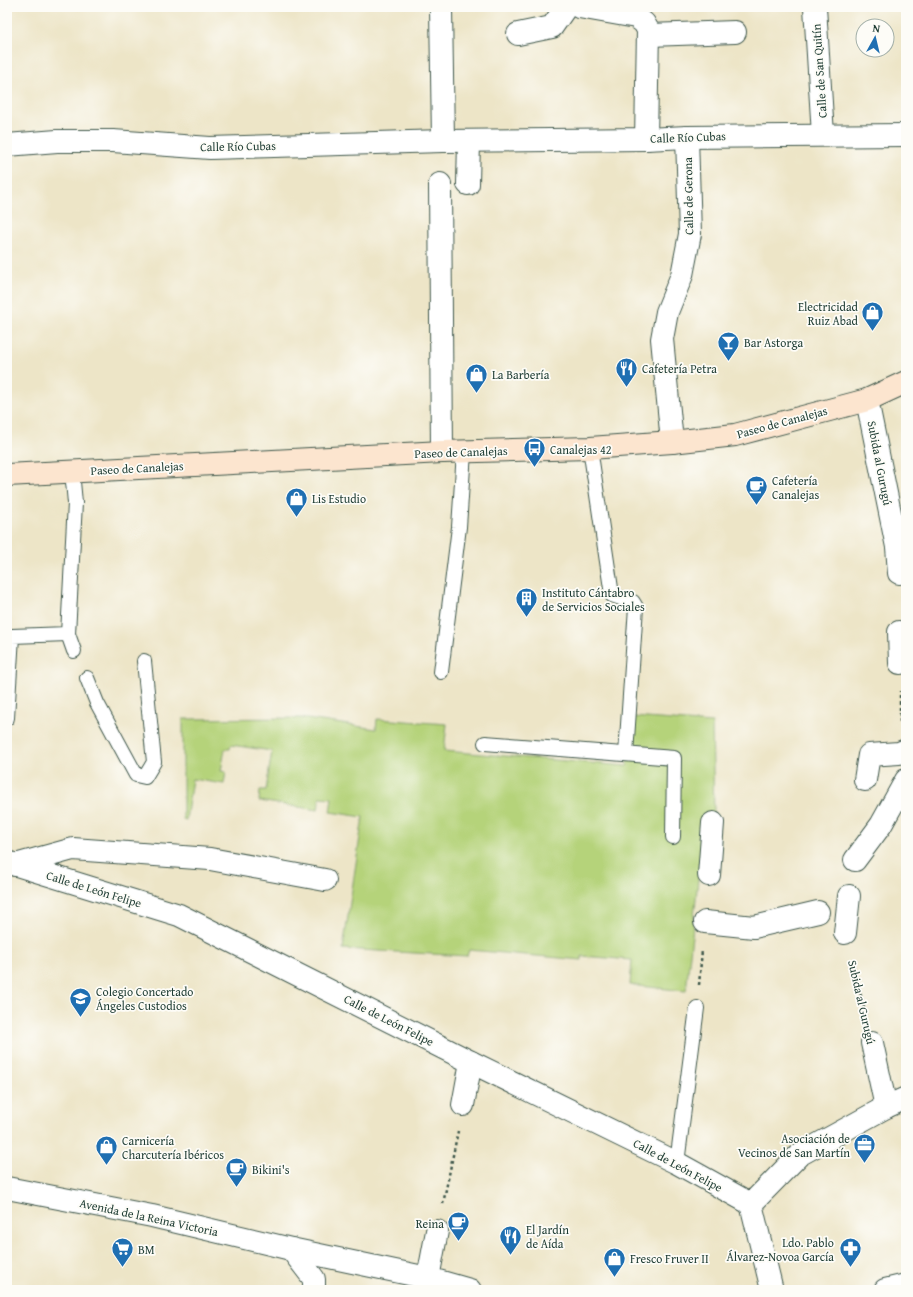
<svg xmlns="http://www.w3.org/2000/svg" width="913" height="1297" viewBox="0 0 913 1297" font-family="'Gentium Book Plus',serif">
  <rect width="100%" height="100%" fill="#fdfcf7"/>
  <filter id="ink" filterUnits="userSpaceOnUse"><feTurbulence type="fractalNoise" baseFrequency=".025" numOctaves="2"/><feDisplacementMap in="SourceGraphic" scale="8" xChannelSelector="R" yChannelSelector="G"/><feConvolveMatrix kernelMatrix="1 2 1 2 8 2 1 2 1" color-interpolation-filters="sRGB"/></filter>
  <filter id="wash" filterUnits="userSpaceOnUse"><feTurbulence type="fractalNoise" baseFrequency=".012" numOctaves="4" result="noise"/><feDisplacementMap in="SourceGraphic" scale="16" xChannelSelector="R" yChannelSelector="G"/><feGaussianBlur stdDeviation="0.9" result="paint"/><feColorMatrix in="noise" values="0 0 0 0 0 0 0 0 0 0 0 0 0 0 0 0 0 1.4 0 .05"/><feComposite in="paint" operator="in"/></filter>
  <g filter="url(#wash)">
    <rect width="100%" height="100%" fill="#ede5c7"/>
    <path fill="#b5d37a" stroke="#6a8857" d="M633,717L712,723L714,814L705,815L686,991L630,985L632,960L582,956V960L469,950L467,956L343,949L363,817L330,812L332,798L320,797L318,810L259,801L260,790H266L272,751L231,745L230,749H225L221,771L226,772L224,784L192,779L186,820L183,819V719L301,718L376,729L377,719L447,724L444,751L627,766Z"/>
  </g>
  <g filter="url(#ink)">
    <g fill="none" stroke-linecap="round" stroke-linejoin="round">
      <defs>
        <g id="lane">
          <path d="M590,448L612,595L633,602L636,607L626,754"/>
          <path d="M68,634L74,651"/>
          <path d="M441,672L459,527L464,452"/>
          <path d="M87,678L97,703L136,775L145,777L154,762L144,661"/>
          <path d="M7,718L12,636L68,634L75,503L72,471"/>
          <path d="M485,743L674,758L673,837"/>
          <path d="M677,1163L697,1008"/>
        </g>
        <g id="street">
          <path d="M441,7L443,141"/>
          <path d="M579,7L636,17L644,23L648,30L646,139"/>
          <path d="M815,7L823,135"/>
          <path d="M518,34L552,27L566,7"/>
          <path d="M649,35L735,32"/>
          <path d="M7,145L57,141H113L210,148L443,141L646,139L687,137L906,135"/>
          <path d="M440,184L442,452"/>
          <path d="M468,184L469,141"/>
          <path d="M867,400L897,547L899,573"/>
          <path d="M672,442L662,339L667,312L682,275L690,234L687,137"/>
          <path d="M899,632L900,663"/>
          <path d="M865,780L869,755L899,753L906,750"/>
          <path d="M855,860L881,825L906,780"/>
          <path d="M7,862L179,915L471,1062L677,1163L751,1204"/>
          <path d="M15,865L73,849L210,859L325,880"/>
          <path d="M709,875L713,823"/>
          <path d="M705,922L754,927L818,912"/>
          <path d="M845,933L849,896"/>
          <path d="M872,1043L886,1107"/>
          <path d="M463,1105L471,1062"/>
          <path d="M7,1188L152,1216L291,1249L428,1278L470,1290"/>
          <path d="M751,1204L799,1155L886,1107L906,1098"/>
          <path d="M751,1204L772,1290"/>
          <path d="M291,1249L314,1279V1290"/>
          <path d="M428,1278L437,1231"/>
          <path d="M885,1290L906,1285"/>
        </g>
        <path id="secondary" d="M7,475L442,452L590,448L672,442L735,435L867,400L906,382"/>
      </defs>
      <use href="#lane" stroke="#3e564a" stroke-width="16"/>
      <use href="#street" stroke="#3e564a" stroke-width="24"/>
      <use href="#secondary" stroke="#3e564a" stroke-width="24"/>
      <g stroke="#3e564a" stroke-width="2.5" stroke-dasharray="3 3" stroke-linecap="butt">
        <path d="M900,722V691"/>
        <path d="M852,959L866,1017"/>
        <path d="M699,985L702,950"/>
        <path d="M443,1204L458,1131"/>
      </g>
      <use href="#lane" stroke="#fff" stroke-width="14"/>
      <use href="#street" stroke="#fff" stroke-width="22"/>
      <use href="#secondary" stroke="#fce5cf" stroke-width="22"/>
    </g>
  </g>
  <defs>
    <symbol id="shop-pin" viewBox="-11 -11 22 30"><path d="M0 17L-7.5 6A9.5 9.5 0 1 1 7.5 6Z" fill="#1f6fb2" stroke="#fdfcf7"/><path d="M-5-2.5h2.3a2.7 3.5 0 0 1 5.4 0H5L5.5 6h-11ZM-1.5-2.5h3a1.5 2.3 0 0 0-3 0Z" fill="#fff"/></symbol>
    <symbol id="bar-pin" viewBox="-11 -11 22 30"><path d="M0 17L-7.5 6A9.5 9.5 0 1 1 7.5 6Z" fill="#1f6fb2" stroke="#fdfcf7"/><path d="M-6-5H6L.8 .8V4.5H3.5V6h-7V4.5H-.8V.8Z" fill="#fff"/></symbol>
    <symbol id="restaurant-pin" viewBox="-11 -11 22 30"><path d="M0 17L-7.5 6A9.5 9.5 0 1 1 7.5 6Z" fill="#1f6fb2" stroke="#fdfcf7"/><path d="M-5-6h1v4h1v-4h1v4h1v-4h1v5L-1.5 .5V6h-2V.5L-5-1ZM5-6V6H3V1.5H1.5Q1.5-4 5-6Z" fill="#fff"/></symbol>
    <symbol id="bus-pin" viewBox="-11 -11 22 30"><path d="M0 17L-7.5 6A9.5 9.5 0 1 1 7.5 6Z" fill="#1f6fb2" stroke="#fdfcf7"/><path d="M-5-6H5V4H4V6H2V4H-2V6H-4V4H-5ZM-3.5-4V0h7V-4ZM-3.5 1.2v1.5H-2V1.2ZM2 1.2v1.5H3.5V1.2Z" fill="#fff"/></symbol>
    <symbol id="cafe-pin" viewBox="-11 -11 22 30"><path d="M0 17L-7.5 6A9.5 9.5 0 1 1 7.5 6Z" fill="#1f6fb2" stroke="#fdfcf7"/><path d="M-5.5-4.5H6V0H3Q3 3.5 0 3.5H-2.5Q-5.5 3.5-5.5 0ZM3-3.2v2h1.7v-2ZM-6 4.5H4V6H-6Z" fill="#fff"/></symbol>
    <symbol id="building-pin" viewBox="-11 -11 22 30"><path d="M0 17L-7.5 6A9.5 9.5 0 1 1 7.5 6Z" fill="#1f6fb2" stroke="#fdfcf7"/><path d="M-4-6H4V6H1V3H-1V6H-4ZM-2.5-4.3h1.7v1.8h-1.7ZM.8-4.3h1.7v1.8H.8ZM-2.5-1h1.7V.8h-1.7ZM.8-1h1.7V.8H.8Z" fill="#fff"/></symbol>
    <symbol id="school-pin" viewBox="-11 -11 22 30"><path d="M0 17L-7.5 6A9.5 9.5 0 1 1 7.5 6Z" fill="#1f6fb2" stroke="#fdfcf7"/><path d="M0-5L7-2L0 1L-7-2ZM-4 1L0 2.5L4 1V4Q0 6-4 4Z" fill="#fff"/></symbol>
    <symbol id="office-pin" viewBox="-11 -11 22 30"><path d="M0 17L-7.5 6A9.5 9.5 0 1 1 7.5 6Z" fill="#1f6fb2" stroke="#fdfcf7"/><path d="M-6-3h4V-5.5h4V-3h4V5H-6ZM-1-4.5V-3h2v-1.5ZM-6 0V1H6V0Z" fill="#fff"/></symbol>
    <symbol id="supermarket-pin" viewBox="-11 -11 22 30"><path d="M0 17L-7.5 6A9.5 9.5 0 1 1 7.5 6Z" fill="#1f6fb2" stroke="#fdfcf7"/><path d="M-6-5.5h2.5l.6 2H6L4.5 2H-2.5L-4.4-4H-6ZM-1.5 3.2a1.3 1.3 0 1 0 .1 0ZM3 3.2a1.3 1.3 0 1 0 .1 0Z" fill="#fff"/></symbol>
    <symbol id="pharmacy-pin" viewBox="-11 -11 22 30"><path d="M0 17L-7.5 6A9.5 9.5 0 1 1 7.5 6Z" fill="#1f6fb2" stroke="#fdfcf7"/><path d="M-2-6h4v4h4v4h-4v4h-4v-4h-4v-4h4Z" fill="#fff"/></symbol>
  </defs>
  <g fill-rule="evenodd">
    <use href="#shop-pin" x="860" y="300" width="25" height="34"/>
    <use href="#bar-pin" x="716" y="330" width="25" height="34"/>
    <use href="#restaurant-pin" x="614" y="356" width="25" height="34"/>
    <use href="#shop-pin" x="464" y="362" width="25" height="34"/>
    <use href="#bus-pin" x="522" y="436" width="25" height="34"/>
    <use href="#cafe-pin" x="744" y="474" width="25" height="34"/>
    <use href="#shop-pin" x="284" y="486" width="25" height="34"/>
    <use href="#building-pin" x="514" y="586" width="25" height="34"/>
    <use href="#school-pin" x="68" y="986" width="25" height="34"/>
    <use href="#office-pin" x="852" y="1132" width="25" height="34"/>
    <use href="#shop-pin" x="94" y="1134" width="25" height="34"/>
    <use href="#cafe-pin" x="224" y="1156" width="25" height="34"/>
    <use href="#cafe-pin" x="446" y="1210" width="25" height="34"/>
    <use href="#restaurant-pin" x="498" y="1224" width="25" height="34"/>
    <use href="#supermarket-pin" x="110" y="1236" width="25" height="34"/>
    <use href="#pharmacy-pin" x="838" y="1236" width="25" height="34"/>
    <use href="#shop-pin" x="602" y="1246" width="25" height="34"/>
  </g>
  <g text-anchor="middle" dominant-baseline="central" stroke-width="3.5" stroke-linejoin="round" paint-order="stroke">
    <g font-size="12" fill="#1f3d34" stroke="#fdfcf7">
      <text transform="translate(819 71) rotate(-94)">Calle de San Quitín</text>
      <text transform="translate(688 137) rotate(-2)">Calle Río Cubas</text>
      <text transform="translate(238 146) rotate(-1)">Calle Río Cubas</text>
      <text transform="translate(688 196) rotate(-91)">Calle de Gerona</text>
      <text transform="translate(782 422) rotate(-15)">Paseo de Canalejas</text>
      <text transform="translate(461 452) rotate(-2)">Paseo de Canalejas</text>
      <text transform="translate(880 463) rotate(79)">Subida al Gurugú</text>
      <text transform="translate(137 468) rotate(-3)">Paseo de Canalejas</text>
      <text transform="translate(94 889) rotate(17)">Calle de León Felipe</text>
      <text transform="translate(862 1002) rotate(77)">Subida al Gurugú</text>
      <text transform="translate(389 1020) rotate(27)">Calle de León Felipe</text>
      <text transform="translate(678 1165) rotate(28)">Calle de León Felipe</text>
      <text transform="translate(149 1217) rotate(12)">Avenida de la Reina Victoria</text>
    </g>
    <g font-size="12" fill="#1f3d34" stroke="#fdfcf7" text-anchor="start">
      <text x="858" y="306" text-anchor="end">Electricidad<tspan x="858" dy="14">Ruiz Abad</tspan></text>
      <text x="744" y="342">Bar Astorga</text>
      <text x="642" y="368">Cafetería Petra</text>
      <text x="492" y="374">La Barbería</text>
      <text x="550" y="449">Canalejas 42</text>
      <text x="772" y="480">Cafetería<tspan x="772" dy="14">Canalejas</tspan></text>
      <text x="312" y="498">Lis Estudio</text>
      <text x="542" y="592">Instituto Cántabro<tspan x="542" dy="14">de Servicios Sociales</tspan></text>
      <text x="96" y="991">Colegio Concertado<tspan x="96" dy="14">Ángeles Custodios</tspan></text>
      <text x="850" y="1138" text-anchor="end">Asociación de<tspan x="850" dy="14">Vecinos de San Martín</tspan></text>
      <text x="122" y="1140">Carnicería<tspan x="122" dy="14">Charcutería Ibéricos</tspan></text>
      <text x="252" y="1169">Bikini's</text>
      <text x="444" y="1223" text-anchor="end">Reina</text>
      <text x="526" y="1229">El Jardín<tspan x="526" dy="14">de Aída</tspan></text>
      <text x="834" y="1242" text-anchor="end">Ldo. Pablo<tspan x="834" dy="14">Álvarez-Novoa García</tspan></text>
      <text x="138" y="1249">BM</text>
      <text x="630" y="1258">Fresco Fruver II</text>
    </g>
  </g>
  <rect width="913" height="1297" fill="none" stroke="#fdfcf7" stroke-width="24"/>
  <g transform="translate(875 38) rotate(8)"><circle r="19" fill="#fdfcf7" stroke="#a4b0a9"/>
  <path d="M0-3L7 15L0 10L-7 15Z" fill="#1f6fb2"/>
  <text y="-6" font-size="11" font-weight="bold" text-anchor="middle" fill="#1f3d34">N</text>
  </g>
</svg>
